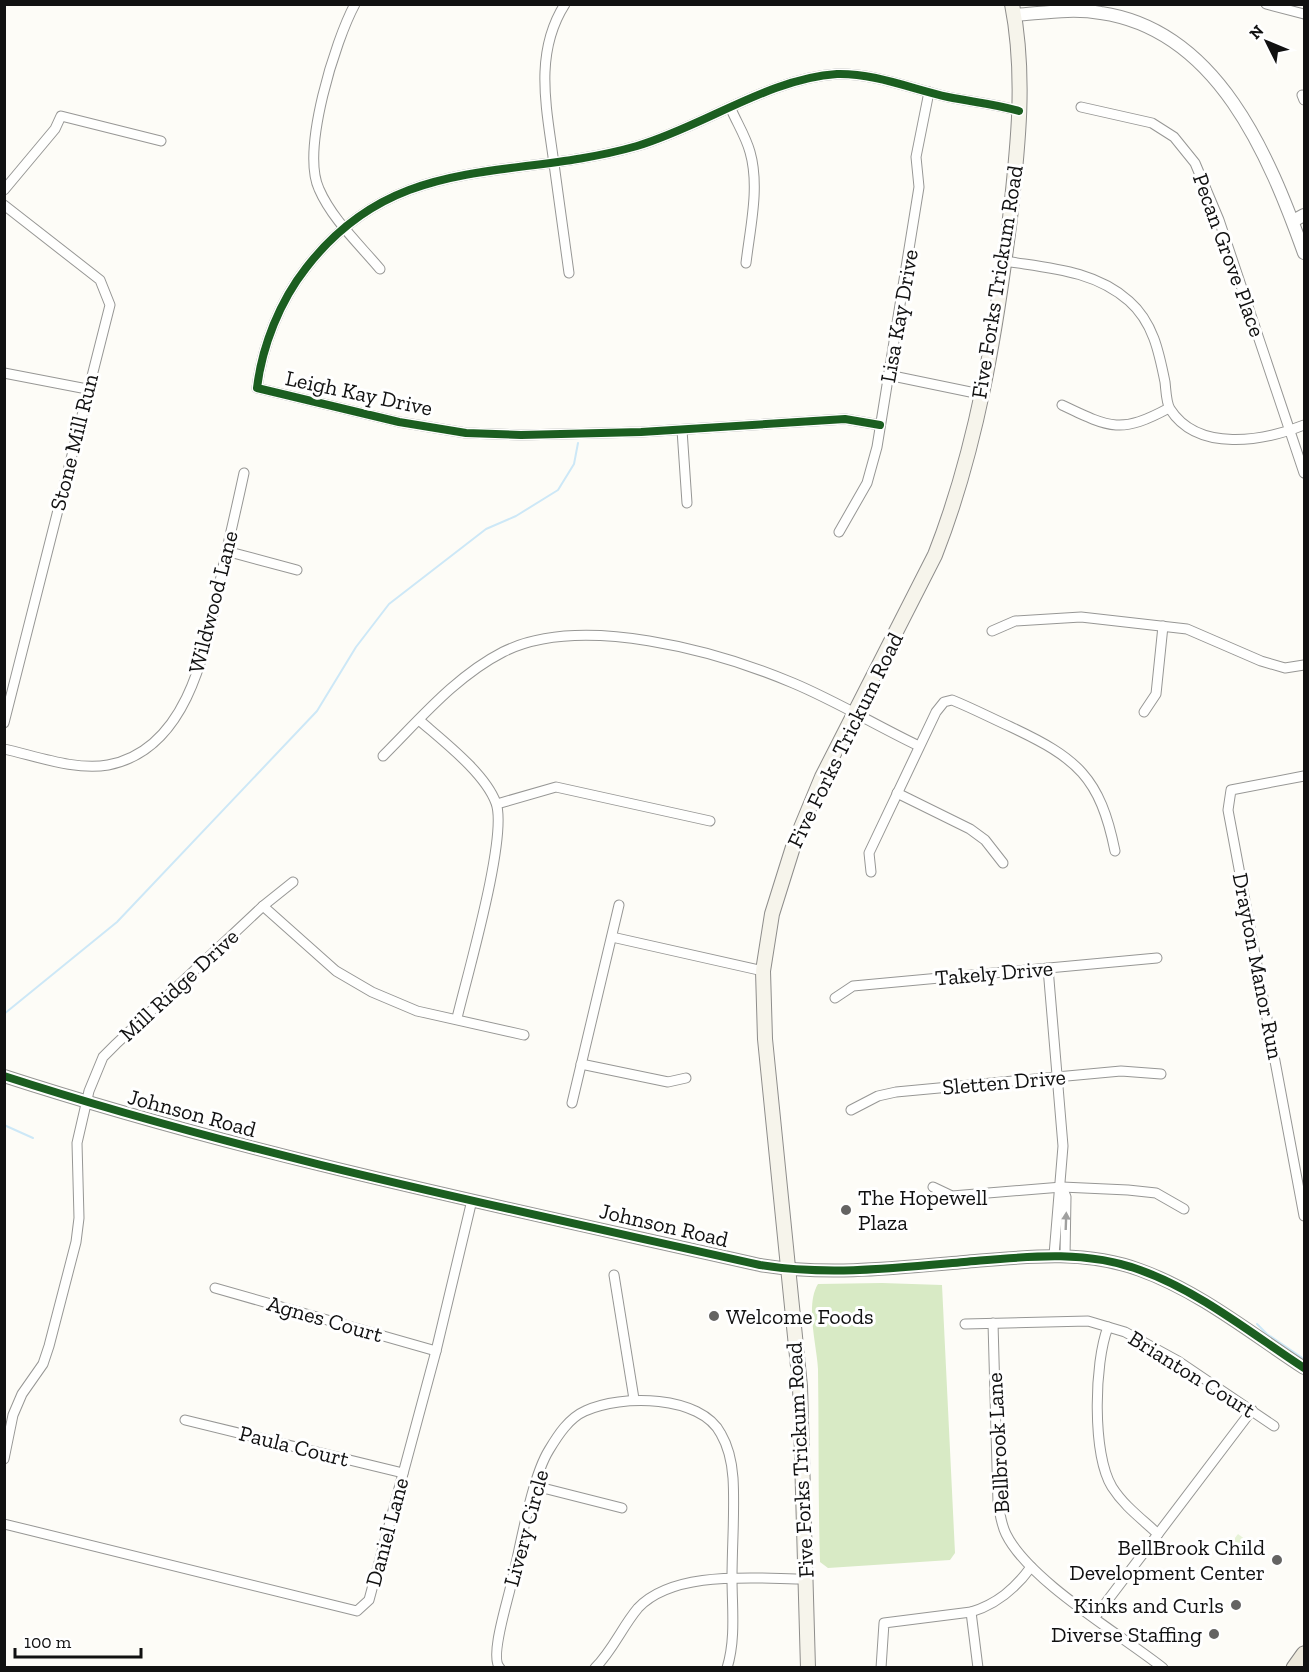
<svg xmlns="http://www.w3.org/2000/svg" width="1309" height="1672" viewBox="0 0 1309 1672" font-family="'Zilla Slab',serif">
  <rect width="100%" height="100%" fill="#fdfcf7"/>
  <path fill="#e7f3d7" d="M1238,1534L1254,1546L1249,1557L1231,1543Z"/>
  <path fill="#d8eac5" d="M882,1283L942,1285L955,1553L950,1560L828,1568L820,1562C818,1498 819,1434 818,1369C817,1346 805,1305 818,1284Z"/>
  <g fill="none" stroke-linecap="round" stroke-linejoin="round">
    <g stroke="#cde8f7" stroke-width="2">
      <path d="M4,1014L117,922L317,711L356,647L389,604L486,529L516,516L558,490L574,464L578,443"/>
      <path d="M4,1125L33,1138"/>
      <path d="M1257,1324L1267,1334L1304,1359"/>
    </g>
    <defs>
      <g id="minor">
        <path d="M355,4C335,41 301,150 319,189C332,219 359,244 380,269"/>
        <path d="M565,4C533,54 547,110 554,164C559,201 564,237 569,273"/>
        <path d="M1266,4L1304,14"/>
        <path d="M1302,95L1304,100"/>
        <path d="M1081,107L1152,123L1174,137L1195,163L1219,220L1304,473"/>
        <path d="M731,109C737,123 746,137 750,152C760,187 750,228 746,263"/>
        <path d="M4,190L55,129L61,116L161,141"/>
        <path d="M4,205L100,280L110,305L4,723"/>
        <path d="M1005,261C1048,268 1094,270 1129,301C1153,322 1159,352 1165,382C1166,390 1166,402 1170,409C1198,453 1264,441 1304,425"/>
        <path d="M4,373L87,389"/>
        <path d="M888,375L980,394"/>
        <path d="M1062,405C1110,428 1121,434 1169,408"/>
        <path d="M880,425L845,419L641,432L521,435L466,433L399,422L257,388C262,346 280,301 306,268C397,150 511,182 637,146C702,127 770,78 837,74C874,73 912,89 948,97C972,102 996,104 1019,111"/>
        <path d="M682,430L687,503"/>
        <path d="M839,532L867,483L877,447L919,187L916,157L929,92"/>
        <path d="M226,551L297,570"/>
        <path d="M992,631L1015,621L1081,617L1187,629L1261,661L1285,668L1304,665"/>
        <path d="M1144,712L1156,694L1163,626"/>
        <path d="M419,720C443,741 485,773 496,803C508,836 467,976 457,1018"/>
        <path d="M4,749C36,756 76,771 108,765C192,749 207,640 222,572C229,539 237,506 244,473"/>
        <path d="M383,756C420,719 456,676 503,652C581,613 717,651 793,683C836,701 877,726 919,746"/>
        <path d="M1304,776L1231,790L1228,810L1304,1216"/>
        <path d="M897,793L970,829L985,840L1003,863"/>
        <path d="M497,804L556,787L710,821"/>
        <path d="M871,872L869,853L936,712L944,702L952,700C972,708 991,718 1011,727C1077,758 1100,777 1115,851"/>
        <path d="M263,906L336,971L372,992L417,1011L524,1035"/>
        <path d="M612,937L763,971"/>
        <path d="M1048,968L1063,1146L1054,1255"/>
        <path d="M835,998L853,986L1157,958"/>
        <path d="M581,1064L668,1082L686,1078"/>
        <path d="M572,1103L619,905"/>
        <path d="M851,1110L878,1096L896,1092L1121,1071L1161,1074"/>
        <path d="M933,1187L952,1196L1062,1187L1128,1190L1156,1193L1184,1209"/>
        <path d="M1062,1187L1066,1197L1065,1256"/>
        <path d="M614,1275L634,1399"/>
        <path d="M215,1288L436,1351"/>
        <path d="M993,1323L998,1503C1000,1513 1001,1524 1006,1534C1029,1581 1120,1634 1163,1668"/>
        <path d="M965,1324L1088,1321L1125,1332L1178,1361L1274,1426"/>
        <path d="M1108,1327C1094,1363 1092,1454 1112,1487C1124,1506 1142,1519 1158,1534"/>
        <path d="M185,1420L403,1473"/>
        <path d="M4,1459L13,1415L22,1394L43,1364L49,1346L76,1242L79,1218L77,1143L89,1091L103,1057L116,1044L263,906L293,882"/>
        <path d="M535,1486L622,1508"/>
        <path d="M4,1524L357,1611L369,1600L436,1351L472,1200"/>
        <path d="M971,1612L978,1668"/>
        <path d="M1095,1617L1252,1410"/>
        <path d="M500,1668C489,1658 508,1600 511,1585C520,1550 531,1479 549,1450C558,1435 569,1418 585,1411C621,1394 701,1395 721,1434C728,1446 732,1464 733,1478C735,1511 732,1545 732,1578C732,1607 736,1639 727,1668"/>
        <path d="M595,1668C613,1650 622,1627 638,1608C675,1569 757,1579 806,1579"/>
        <path d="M881,1668L884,1623L971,1612C997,1604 1015,1589 1031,1567"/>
      </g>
      <g id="tertiary">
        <path d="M1014,15C1043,13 1072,8 1101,13C1218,30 1269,156 1304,253"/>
        <path d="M1293,221L1304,215"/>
        <path d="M4,1076C251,1156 507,1208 760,1265C827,1276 897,1268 964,1262C1023,1257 1083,1249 1140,1270C1199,1291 1252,1334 1304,1368"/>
      </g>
      <path id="secondary" d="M808,1668L800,1386L765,1039L763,971L772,914L793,847L822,777L935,555C977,448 996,331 1010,218C1018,147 1026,75 1012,4"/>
      <path id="primary" d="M1294,1668L1304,1654"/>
    </defs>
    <use href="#minor" stroke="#979795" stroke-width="11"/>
    <use href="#tertiary" stroke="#979795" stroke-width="14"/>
    <use href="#secondary" stroke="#8e8d8b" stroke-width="16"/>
    <use href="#primary" stroke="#858482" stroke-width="17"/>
    <use href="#minor" stroke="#fffffe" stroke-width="9"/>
    <use href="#tertiary" stroke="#fffffe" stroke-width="12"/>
    <use href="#secondary" stroke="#f6f4eb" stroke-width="14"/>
    <use href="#primary" stroke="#ede9dc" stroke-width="15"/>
    <defs>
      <g id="cycleway">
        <path d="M880,425L845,419L641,432L521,435L466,433L399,422L257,388C262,346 280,301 306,268C397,150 511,182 637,146C702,127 770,78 837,74C874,73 912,89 948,97C972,102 996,104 1019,111"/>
        <path d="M4,1076C251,1156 507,1208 760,1265C827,1276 897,1268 964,1262C1023,1257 1083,1249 1140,1270C1199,1291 1252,1334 1304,1368"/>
      </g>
    </defs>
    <use href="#cycleway" stroke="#fff" stroke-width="11"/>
    <use href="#cycleway" stroke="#1b5e20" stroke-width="8"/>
  </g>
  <defs><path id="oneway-solid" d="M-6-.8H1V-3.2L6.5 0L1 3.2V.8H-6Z" transform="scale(1.5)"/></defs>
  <use fill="#a0a09f" href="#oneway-solid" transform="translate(1066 1221) rotate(-88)"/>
  <g fill="#646362" stroke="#fff" stroke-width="2">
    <circle cx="846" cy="1210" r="6"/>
    <circle cx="714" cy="1316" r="6"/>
    <circle cx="1277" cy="1560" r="6"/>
    <circle cx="1236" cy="1605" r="6"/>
    <circle cx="1214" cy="1634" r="6"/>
  </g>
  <g text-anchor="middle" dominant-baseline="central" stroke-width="6" stroke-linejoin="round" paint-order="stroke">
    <g font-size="22" fill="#111" stroke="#fff">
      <text transform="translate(1229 255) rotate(70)">Pecan Grove Place</text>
      <text transform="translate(997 282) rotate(-81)">Five Forks Trickum Road</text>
      <text transform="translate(899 316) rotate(-80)">Lisa Kay Drive</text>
      <text transform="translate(359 393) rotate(12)">Leigh Kay Drive</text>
      <text transform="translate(74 442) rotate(-76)">Stone Mill Run</text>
      <text transform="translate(213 602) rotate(-76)">Wildwood Lane</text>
      <text transform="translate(845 740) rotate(-64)">Five Forks Trickum Road</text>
      <text transform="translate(1258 966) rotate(79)">Drayton Manor Run</text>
      <text transform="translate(994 973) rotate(-5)">Takely Drive</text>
      <text transform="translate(179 985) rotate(-43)">Mill Ridge Drive</text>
      <text transform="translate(1004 1082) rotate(-5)">Sletten Drive</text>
      <text transform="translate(192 1113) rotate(15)">Johnson Road</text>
      <text transform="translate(664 1225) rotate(13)">Johnson Road</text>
      <text transform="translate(325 1319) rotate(16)">Agnes Court</text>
      <text transform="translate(1192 1374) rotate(32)">Brianton Court</text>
      <text transform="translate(998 1443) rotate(-93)">Bellbrook Lane</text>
      <text transform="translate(294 1446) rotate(14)">Paula Court</text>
      <text transform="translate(800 1460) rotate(-93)">Five Forks Trickum Road</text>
      <text transform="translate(526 1528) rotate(-75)">Livery Circle</text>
      <text transform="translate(387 1532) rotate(-75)">Daniel Lane</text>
    </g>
    <g font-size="22" fill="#111" stroke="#fff" text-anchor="end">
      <text x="858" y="1197" text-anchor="start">The Hopewell<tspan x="858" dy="25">Plaza</tspan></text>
      <text x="726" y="1316" text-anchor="start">Welcome Foods</text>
      <text x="1265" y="1547">BellBrook Child<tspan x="1265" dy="25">Development Center</tspan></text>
      <text x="1224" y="1605">Kinks and Curls</text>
      <text x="1202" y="1634">Diverse Staffing</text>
    </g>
  </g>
  <rect width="1309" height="1672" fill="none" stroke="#111111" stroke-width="12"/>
  <g transform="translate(1267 42) rotate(313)" stroke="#ffffff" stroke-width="4.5" paint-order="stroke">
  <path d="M0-4.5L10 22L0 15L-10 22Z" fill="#111111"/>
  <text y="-9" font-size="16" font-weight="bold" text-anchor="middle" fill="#111111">N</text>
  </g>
  <path d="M15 1648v9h126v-9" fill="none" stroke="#111111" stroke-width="3"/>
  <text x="24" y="1648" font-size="18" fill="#111111" stroke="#ffffff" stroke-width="4.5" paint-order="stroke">100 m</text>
</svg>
